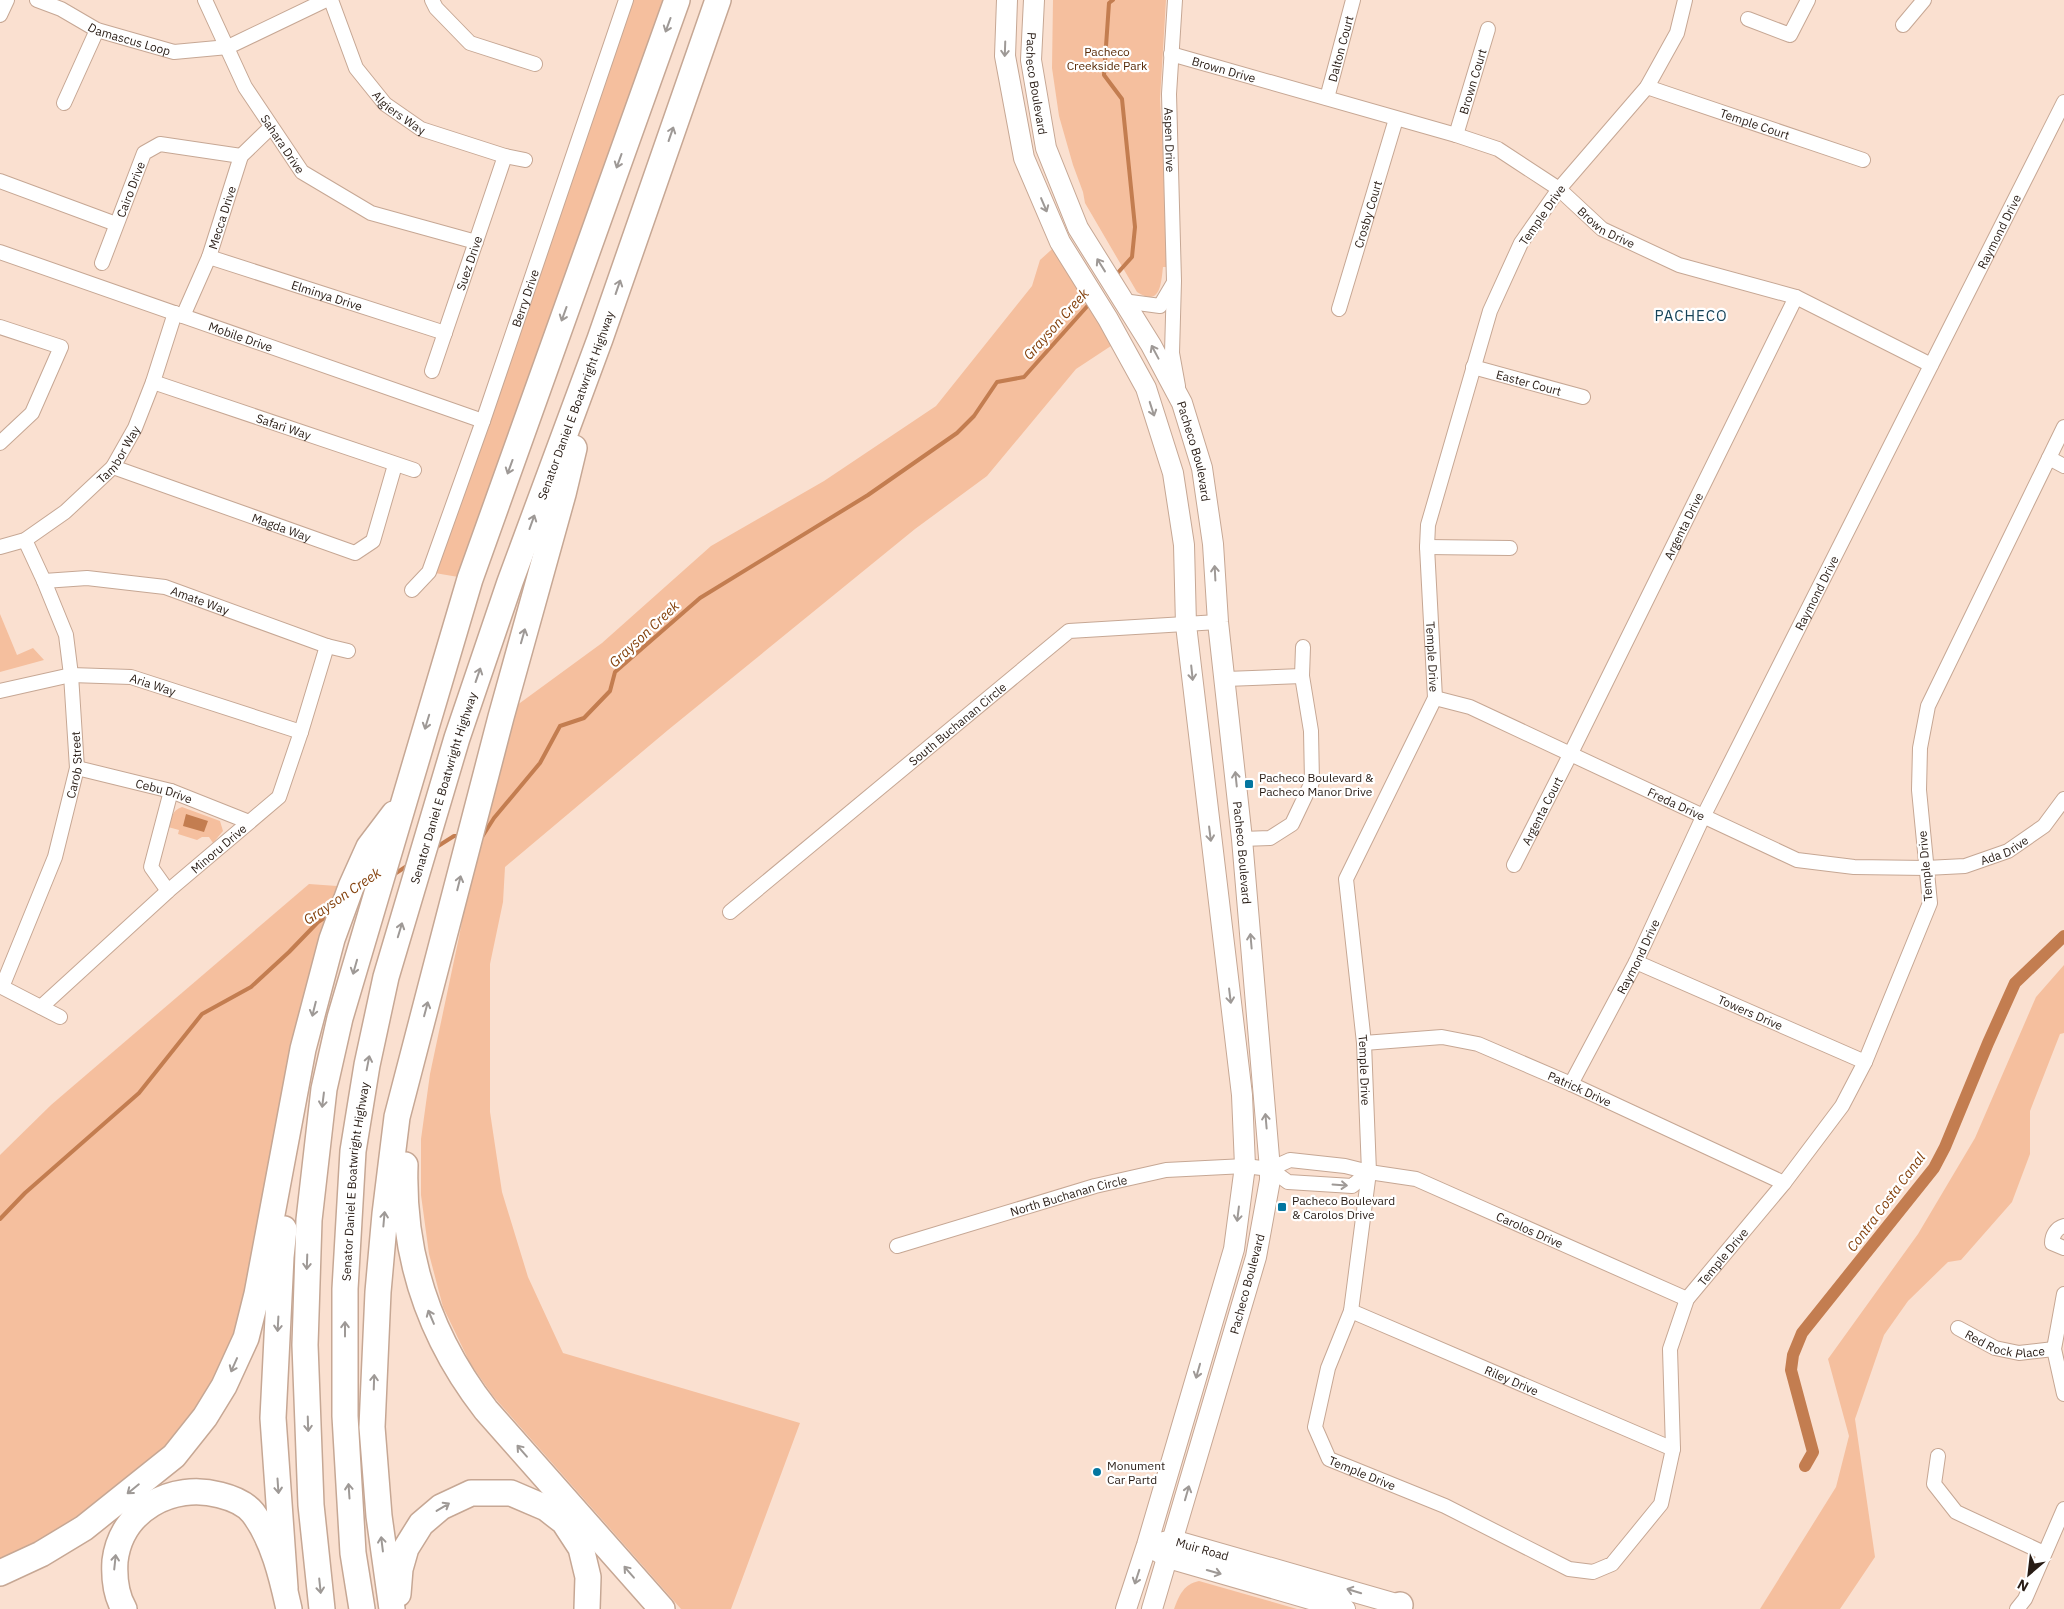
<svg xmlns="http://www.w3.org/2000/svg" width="2064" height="1609" viewBox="0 0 2064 1609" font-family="'IBM Plex Sans',sans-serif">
  <rect width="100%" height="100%" fill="#fae0d0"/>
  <g fill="#f5bf9e">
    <path d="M626,0H677L470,579L429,572Z"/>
    <path d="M1053,0H1166L1160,99L1167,227L1166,267H1163C1161,285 1160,307 1137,292L1085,203L1083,192L1073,165L1059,116L1052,68Z"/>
    <path d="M1060,242L1120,340L1076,369L987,476L915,529L668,730L505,867L503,902L490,964V1112L502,1192L528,1277L563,1353L800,1423L731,1609H681L493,1396L470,1363L443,1307L429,1254L421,1195V1139L430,1074L459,937L501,717L602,643L711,546L824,481L936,406L1032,286L1040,260Z"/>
    <path d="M0,614L17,655L33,648L44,660L0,672Z"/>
    <path d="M182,807L220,821L223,831L213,843L209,837H202L197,840L178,834L179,830L168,827C171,819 172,810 182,807Z"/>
    <path d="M309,884L351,887L257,1294L174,1456L0,1573V1155L51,1105Z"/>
    <path d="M2064,965V1033L2060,1034L2030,1111V1154L2012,1202L1961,1260L1948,1262L1908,1301L1884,1335L1855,1419L1875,1557L1840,1609H1760L1836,1487L1849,1436L1828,1359L1918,1234L1975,1138L2036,997Z"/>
    <path d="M1199,1581L1297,1609H1174C1179,1595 1184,1584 1199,1581Z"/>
  </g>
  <path fill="#c37d50" d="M186,814L208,821L204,832L183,826Z"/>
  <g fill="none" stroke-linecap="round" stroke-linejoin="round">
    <g stroke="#c37d50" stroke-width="4">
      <path d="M1113,0L1109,3L1104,75L1122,99L1135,227L1132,257L1114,277"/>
      <path d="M479,837H482L494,818L540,763L560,726L584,718L610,691L615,672L700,598L868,495L957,433L974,416L997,382L1024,377L1091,302"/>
      <path d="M435,848L454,836H462"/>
      <path d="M393,875L410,864"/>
      <path d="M0,1219L25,1193L139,1093L202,1014L251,987L289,952L318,922L330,914"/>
    </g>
    <path stroke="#c37d50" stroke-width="12" d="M1805,1466L1813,1452L1791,1370L1793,1355L1802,1333L1934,1168L1945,1147L1988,1043L2015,983L2064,936"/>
    <defs>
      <g id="minor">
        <path id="s1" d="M37,0L61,9L97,30L174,52L228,47L326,0"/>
        <path id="s2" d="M205,0L245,87L302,172L371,213L476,242"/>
        <path id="s3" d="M331,0L356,68L385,104L421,129L505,156L525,160"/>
        <path d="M432,0L436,8L470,43L535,64"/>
        <path id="s4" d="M1175,0L1169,94L1174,281L1172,353L1178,386"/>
        <path id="s5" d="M1685,0L1677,33L1647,87L1559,189L1521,243L1490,311L1428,525L1427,547L1435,698L1346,879L1364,1043L1369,1172L1351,1311L1328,1368L1315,1427L1329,1459L1445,1506L1569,1569L1593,1572L1612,1564L1661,1504L1673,1449L1670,1349L1687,1299L1784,1183L1842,1106L1865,1062L1930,903L1919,790L1920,748L1928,706L2064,427"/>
        <path d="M0,15L7,0"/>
        <path d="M1748,19L1790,35L1808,0"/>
        <path d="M1903,25L1924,0"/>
        <path id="s6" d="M1171,54L1456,135L1498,149L1559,189L1602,229L1679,265L1796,297L1931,365"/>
        <path id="s7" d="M1647,87L1863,160"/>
        <path id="s8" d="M1327,98L1353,0"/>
        <path d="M64,103L97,30"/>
        <path id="s9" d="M1456,135L1488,29"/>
        <path d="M0,181L116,224"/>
        <path id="s10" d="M0,252L483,421"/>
        <path id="s11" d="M209,257L445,333"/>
        <path id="s12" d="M102,263L144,153L160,144L241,156"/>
        <path d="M1123,301L1160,306L1173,284"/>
        <path id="s13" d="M1339,309L1396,119"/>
        <path id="s14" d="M183,316L209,257L241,156L271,127"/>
        <path d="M0,327L61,347L32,413L0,443"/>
        <path id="s15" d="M1473,367L1583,397"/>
        <path id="s16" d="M432,371L505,156"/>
        <path id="s17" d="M153,382L414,470"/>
        <path d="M2049,458L2064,466"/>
        <path id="s18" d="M113,467L355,553L373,541L395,465"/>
        <path id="s19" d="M0,547L25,540L65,512L113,467L135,428L153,382L175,313"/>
        <path d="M1427,547L1510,548"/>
        <path id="s20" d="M44,581L87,578L165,587L327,646L348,651"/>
        <path id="s21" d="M412,590L429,572L483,421L626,0"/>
        <path d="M1226,679L1302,676"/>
        <path id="s22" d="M0,691L71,675L131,677L301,732"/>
        <path id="s23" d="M1435,698L1470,707L1797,860L1854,867L1926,868L1965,866L2008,851L2044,826L2064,799"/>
        <path id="s24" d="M77,768L171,791L249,822"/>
        <path d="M1242,839L1270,838L1292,824L1312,782L1311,731L1302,676L1303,647"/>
        <path id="s25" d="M1514,865L1570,755L1796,297"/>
        <path d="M168,891L151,867L171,791"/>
        <path id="s26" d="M730,912L1069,631L1218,622"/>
        <path id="s27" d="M1636,962L1865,1062"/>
        <path d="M0,986L60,1017"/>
        <path id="s28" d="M2,987L55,857L77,768L71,675L66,635L44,581L25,540"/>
        <path id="s29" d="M41,1007L168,891L279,797L301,732L327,646"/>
        <path id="s30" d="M1364,1043L1442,1037L1478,1044L1571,1084L1784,1183"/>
        <path id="s31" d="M1571,1084L1636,962L1703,817L2064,102"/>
        <path id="s32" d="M1369,1172L1416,1179L1687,1299"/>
        <path d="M2064,1226C2056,1228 2052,1236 2052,1243L2064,1248"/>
        <path id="s33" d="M897,1246L1095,1186L1166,1170L1245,1166L1270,1169L1288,1182L1352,1186L1369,1172L1345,1166L1290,1160L1270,1169"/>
        <path d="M2064,1294L2054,1349L2064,1394"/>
        <path id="s34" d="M1351,1311L1673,1449"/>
        <path id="s35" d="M1958,1328L1995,1348L2019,1353L2054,1349"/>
        <path d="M1938,1456L1934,1484L1956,1512L2044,1553"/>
        <path d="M2017,1609L2025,1599L2064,1509"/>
      </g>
      <g id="secondary">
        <path d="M1007,0L1005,56L1024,158L1060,242L1108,319L1146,388L1173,473L1184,545L1186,625L1242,1095L1245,1166L1234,1249L1147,1545L1126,1609"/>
        <path id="s36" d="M1034,0L1031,60L1046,148L1078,228L1151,345L1182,403L1202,468L1213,544L1218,622L1242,839L1270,1169V1180L1256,1257L1152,1609"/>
        <path id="s37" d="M1159,1543L1173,1540L1400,1605"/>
        <path d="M1157,1551L1168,1558L1345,1609"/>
      </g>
      <g id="motorway">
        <path d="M405,1165C402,1257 430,1338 486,1410L662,1609"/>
        <path d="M284,1229L281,1257L273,1418L285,1588"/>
        <path d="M0,1573L41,1554L84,1528L174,1456L205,1417L224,1386L246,1338L257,1294L303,1049L332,939L351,887L369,847L394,814"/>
        <path d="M398,1594L400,1569L406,1548L421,1524L441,1507L471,1493H511L546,1508L564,1522L581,1548L588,1577L587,1609"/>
        <path d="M124,1609C116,1595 114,1577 115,1561C121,1510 172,1482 220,1495C232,1498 245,1503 253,1513C273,1539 282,1577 289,1609"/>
        <path d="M322,1609L311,1505L305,1345L309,1220L324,1089L340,1018L470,579L677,0"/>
        <path id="s38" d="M362,1609L353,1553L345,1416V1289L353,1151L367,1065L386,977L457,738L510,582L600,339L718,0"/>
        <path d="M392,1609L379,1516L372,1427L378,1292L385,1214L397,1117L501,717L563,494L574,448"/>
        <path d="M1398,1609L1400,1605"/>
      </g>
    </defs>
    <use href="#minor" stroke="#c6a794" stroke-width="16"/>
    <use href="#secondary" stroke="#c6a794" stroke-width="22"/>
    <use href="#motorway" stroke="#c6a794" stroke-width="28"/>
    <use href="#minor" stroke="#fff" stroke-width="14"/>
    <use href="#secondary" stroke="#fff" stroke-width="20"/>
    <use href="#motorway" stroke="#fff" stroke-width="25"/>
  </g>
  <defs><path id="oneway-shaft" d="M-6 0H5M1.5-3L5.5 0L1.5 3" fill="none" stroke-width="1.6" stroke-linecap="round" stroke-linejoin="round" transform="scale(1.25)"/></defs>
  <g stroke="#9e9996">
    <use href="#oneway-shaft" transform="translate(668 25) rotate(110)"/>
    <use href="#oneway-shaft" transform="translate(1005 49) rotate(92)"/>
    <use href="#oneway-shaft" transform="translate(671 134) rotate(-71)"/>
    <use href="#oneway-shaft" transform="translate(619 161) rotate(110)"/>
    <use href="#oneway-shaft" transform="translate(1044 205) rotate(67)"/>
    <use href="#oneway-shaft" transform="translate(1101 265) rotate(-122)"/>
    <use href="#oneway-shaft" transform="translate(618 287) rotate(-71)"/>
    <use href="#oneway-shaft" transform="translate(564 314) rotate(110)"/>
    <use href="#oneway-shaft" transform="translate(1155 352) rotate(-118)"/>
    <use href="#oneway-shaft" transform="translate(1152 409) rotate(72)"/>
    <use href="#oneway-shaft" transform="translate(510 467) rotate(110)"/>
    <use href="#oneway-shaft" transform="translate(532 522) rotate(-70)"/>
    <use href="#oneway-shaft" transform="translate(1215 573) rotate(-93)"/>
    <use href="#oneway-shaft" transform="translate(523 636) rotate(-74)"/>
    <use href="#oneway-shaft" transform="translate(1192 673) rotate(84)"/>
    <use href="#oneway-shaft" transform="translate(478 675) rotate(-71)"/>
    <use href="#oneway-shaft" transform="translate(427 722) rotate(107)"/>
    <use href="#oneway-shaft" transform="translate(1236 779) rotate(-96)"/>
    <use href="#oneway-shaft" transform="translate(1210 834) rotate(83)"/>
    <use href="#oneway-shaft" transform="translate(459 883) rotate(-76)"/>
    <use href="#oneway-shaft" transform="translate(400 930) rotate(-73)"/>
    <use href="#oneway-shaft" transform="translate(1251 941) rotate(-95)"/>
    <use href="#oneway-shaft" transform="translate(355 967) rotate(106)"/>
    <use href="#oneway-shaft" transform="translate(1230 996) rotate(83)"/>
    <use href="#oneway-shaft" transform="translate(314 1009) rotate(104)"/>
    <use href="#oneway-shaft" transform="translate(426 1009) rotate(-75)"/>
    <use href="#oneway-shaft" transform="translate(368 1063) rotate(-79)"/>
    <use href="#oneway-shaft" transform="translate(323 1100) rotate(97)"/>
    <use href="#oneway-shaft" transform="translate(1266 1121) rotate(-95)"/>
    <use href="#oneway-shaft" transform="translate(1340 1185) rotate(4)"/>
    <use href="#oneway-shaft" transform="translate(1238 1214) rotate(97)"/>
    <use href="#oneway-shaft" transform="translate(384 1219) rotate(-85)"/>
    <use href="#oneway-shaft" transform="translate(307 1262) rotate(92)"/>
    <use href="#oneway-shaft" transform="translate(431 1317) rotate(-113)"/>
    <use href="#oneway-shaft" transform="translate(278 1324) rotate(93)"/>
    <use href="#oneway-shaft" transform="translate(345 1329) rotate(-90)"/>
    <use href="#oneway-shaft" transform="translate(234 1365) rotate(114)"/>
    <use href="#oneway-shaft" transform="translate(1198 1371) rotate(106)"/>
    <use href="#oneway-shaft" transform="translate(374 1382) rotate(-88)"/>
    <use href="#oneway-shaft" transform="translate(308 1424) rotate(88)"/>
    <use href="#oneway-shaft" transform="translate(522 1451) rotate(-131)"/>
    <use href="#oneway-shaft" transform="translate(278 1486) rotate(86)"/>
    <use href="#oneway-shaft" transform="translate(133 1489) rotate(141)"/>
    <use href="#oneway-shaft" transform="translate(349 1491) rotate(-94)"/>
    <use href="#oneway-shaft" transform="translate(1187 1493) rotate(-74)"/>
    <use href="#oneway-shaft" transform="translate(443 1507) rotate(-31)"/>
    <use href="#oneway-shaft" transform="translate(382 1544) rotate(-97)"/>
    <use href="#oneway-shaft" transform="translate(115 1562) rotate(-84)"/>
    <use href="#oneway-shaft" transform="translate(629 1572) rotate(-131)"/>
    <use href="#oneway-shaft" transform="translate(1214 1572) rotate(16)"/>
    <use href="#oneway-shaft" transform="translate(1137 1577) rotate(108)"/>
    <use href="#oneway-shaft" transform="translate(320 1586) rotate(84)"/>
    <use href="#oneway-shaft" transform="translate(1354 1591) rotate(-163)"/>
  </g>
  <g fill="#0476a0" stroke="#fff" stroke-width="2">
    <rect x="1244" y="779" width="10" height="10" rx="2.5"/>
    <rect x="1277" y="1202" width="10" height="10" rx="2.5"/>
    <circle cx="1097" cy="1472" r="5"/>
  </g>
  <g text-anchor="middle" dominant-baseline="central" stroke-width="4.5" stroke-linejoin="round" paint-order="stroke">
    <g font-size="12" fill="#281c15" stroke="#fff">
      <text stroke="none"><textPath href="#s1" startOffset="101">Damascus Loop</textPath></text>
      <text stroke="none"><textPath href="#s8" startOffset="51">Dalton Court</textPath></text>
      <text stroke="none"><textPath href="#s6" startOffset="55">Brown Drive</textPath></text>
      <text stroke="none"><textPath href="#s9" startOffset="56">Brown Court</textPath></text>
      <text stroke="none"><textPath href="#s36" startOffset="84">Pacheco Boulevard</textPath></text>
      <text stroke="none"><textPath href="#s3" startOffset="135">Algiers Way</textPath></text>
      <text stroke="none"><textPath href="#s7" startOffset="114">Temple Court</textPath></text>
      <text stroke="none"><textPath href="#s4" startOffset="140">Aspen Drive</textPath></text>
      <text stroke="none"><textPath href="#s2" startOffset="164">Sahara Drive</textPath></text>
      <text stroke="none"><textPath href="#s12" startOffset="79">Cairo Drive</textPath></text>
      <text stroke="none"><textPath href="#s13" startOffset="99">Crosby Court</textPath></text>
      <text transform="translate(1542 215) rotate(-55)">Temple Drive</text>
      <text stroke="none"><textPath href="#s14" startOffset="106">Mecca Drive</textPath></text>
      <text stroke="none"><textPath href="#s6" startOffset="475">Brown Drive</textPath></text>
      <text stroke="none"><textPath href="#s31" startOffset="954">Raymond Drive</textPath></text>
      <text stroke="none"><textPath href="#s16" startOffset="114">Suez Drive</textPath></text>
      <text stroke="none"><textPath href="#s11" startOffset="124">Elminya Drive</textPath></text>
      <text stroke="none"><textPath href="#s21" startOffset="315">Berry Drive</textPath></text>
      <text stroke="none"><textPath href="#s10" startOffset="255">Mobile Drive</textPath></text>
      <text stroke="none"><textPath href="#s15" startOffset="58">Easter Court</textPath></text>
      <text stroke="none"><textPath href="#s38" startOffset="1239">Senator Daniel E Boatwright Highway</textPath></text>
      <text stroke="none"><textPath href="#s17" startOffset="138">Safari Way</textPath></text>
      <text stroke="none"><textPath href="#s36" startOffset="489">Pacheco Boulevard</textPath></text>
      <text stroke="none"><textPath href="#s19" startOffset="154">Tambor Way</textPath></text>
      <text stroke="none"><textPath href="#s25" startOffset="379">Argenta Drive</textPath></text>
      <text stroke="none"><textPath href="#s18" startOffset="179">Magda Way</textPath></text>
      <text stroke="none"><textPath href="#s31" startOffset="549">Raymond Drive</textPath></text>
      <text stroke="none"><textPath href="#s20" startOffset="159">Amate Way</textPath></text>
      <text stroke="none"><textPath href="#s5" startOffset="726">Temple Drive</textPath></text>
      <text stroke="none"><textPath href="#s22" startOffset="156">Aria Way</textPath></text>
      <text stroke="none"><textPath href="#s26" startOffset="295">South Buchanan Circle</textPath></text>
      <text stroke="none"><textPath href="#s28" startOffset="235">Carob Street</textPath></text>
      <text stroke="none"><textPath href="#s38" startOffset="834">Senator Daniel E Boatwright Highway</textPath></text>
      <text stroke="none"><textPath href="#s24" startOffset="90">Cebu Drive</textPath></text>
      <text stroke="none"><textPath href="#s23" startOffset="264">Freda Drive</textPath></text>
      <text stroke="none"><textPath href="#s25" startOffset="61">Argenta Court</textPath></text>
      <text stroke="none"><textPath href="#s29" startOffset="238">Minoru Drive</textPath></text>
      <text stroke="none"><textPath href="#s23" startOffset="608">Ada Drive</textPath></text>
      <text stroke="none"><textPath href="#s36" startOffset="894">Pacheco Boulevard</textPath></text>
      <text transform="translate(1925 866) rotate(-95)">Temple Drive</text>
      <text stroke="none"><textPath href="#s31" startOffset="144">Raymond Drive</textPath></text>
      <text stroke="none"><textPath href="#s27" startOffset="125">Towers Drive</textPath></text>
      <text stroke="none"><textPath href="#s5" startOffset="1161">Temple Drive</textPath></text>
      <text stroke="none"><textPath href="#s30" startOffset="226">Patrick Drive</textPath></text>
      <text stroke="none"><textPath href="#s38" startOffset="429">Senator Daniel E Boatwright Highway</textPath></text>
      <text stroke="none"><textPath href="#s33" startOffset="179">North Buchanan Circle</textPath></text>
      <text stroke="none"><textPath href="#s32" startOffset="172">Carolos Drive</textPath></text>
      <text stroke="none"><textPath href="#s5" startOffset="2211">Temple Drive</textPath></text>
      <text transform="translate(1247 1284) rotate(-75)">Pacheco Boulevard</text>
      <text stroke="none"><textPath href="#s35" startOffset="51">Red Rock Place</textPath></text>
      <text stroke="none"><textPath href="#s34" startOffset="175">Riley Drive</textPath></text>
      <text stroke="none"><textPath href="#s5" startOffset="1596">Temple Drive</textPath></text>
      <text stroke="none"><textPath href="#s37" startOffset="45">Muir Road</textPath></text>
    </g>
    <g font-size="12" fill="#582a06" stroke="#fff">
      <text x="1107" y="51">Pacheco<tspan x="1107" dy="14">Creekside Park</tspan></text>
    </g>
    <g font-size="12" fill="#281c15" stroke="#fff" text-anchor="start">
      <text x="1259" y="777">Pacheco Boulevard &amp;<tspan x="1259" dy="14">Pacheco Manor Drive</tspan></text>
      <text x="1292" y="1200">Pacheco Boulevard<tspan x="1292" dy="14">&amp; Carolos Drive</tspan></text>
      <text x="1107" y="1465">Monument<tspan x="1107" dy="14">Car Partd</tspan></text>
    </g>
    <g font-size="14" font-style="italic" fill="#84410c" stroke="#fff">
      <text transform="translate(1056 324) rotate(-48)">Grayson Creek</text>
      <text transform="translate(644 634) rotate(-43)">Grayson Creek</text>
      <text transform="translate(342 896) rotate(-34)">Grayson Creek</text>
      <text transform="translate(1886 1202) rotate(-53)">Contra Costa Canal</text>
    </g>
    <g font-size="15" letter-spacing="1" fill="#174459" stroke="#fff">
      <text x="1691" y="315">PACHECO</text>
    </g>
  </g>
  <g transform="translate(2029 1574) rotate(208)" stroke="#ffffff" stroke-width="4" paint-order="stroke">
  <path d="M0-4L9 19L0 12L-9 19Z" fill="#281c15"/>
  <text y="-8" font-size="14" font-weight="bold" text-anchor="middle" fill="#281c15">N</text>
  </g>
</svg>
